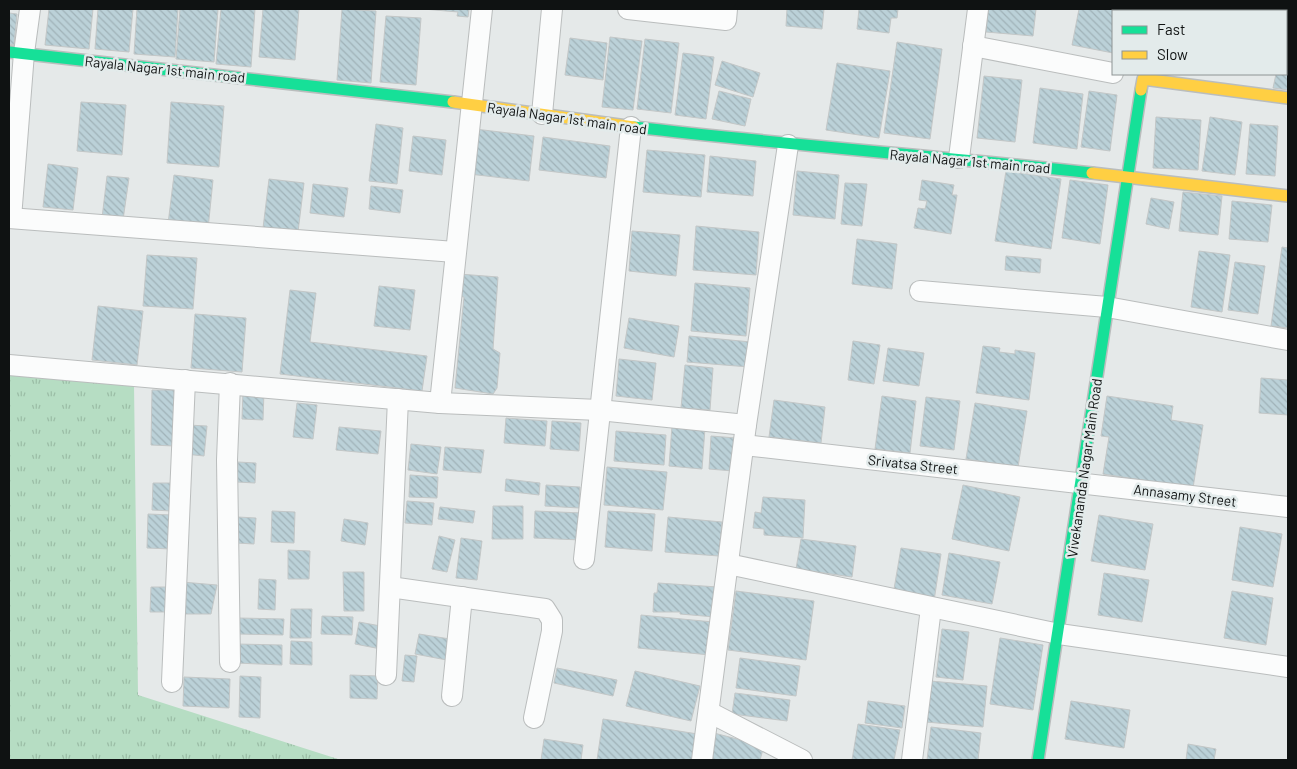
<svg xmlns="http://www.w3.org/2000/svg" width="1297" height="769" viewBox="0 0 1297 769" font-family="Barlow,sans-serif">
  <defs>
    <pattern id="park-tufts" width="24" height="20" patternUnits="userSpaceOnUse" patternTransform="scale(1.25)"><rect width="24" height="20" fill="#b6ddc3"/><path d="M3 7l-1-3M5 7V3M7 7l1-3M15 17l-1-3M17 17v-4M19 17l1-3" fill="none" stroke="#9bbda6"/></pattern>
    <pattern id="building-back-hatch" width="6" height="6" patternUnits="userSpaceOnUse" patternTransform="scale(1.25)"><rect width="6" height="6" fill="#bbd1d8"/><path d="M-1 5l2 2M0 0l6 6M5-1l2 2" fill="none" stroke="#a0b2b8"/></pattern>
  </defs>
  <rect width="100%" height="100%" fill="#e5e9e9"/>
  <path fill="url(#park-tufts)" d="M9,373L134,384L138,695L341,760H9Z"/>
  <g fill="url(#building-back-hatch)" stroke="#c3c7c7">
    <path d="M49,9H93L89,49L45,45Z"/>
    <path d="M98,9H133L129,52L95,49Z"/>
    <path d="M137,9H178L175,57L134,54Z"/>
    <path d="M180,9H218L214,62L176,59Z"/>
    <path d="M221,9H255L251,67L216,64Z"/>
    <path d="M263,9H299L295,60L259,57Z"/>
    <path d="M342,9L376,11L371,83L337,80Z"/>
    <path d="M423,9H469L468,17L457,16L458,12Z"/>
    <path d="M787,9H824L822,29L786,26Z"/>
    <path d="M859,9H898L897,18H891L889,33L857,29Z"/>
    <path d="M988,9H1036L1033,36L986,32Z"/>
    <path d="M1079,9H1128L1137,10L1113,11V53L1072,45Z"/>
    <path d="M1147,9H1157L1170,11H1146Z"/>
    <path d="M1172,9H1210L1209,11Z"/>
    <path d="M9,13L17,14L14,45L9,44Z"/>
    <path d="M386,16L421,18L416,85L380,82Z"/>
    <path d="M1286,32H1288V90L1273,88L1276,74H1286Z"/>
    <path d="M610,37L642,41L633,110L602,107Z"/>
    <path d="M570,38L607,43L603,80L565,75Z"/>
    <path d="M645,39L679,43L671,113L637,109Z"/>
    <path d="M897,42L942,49L930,139L884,133Z"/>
    <path d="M683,53L714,57L706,119L675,115Z"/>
    <path d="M722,61L760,73L753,97L715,85Z"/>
    <path d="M837,63L890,71L879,138L826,130Z"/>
    <path d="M984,76L1022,80L1015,142L977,138Z"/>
    <path d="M1040,88L1083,94L1077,149L1033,143Z"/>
    <path d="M719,91L751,99L745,126L712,119Z"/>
    <path d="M1089,91L1117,95L1110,151L1081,147Z"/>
    <path d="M81,102L126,105L122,155L77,151Z"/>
    <path d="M171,102L224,106L219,167L167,163Z"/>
    <path d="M1156,117L1201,120L1198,170L1153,168Z"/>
    <path d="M1210,117L1242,122L1235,175L1202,171Z"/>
    <path d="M376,124L403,128L397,184L369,181Z"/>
    <path d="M1250,124L1278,126L1275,176L1246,174Z"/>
    <path d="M475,129L534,136L529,181L469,174Z"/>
    <path d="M413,136L446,140L442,175L409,171Z"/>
    <path d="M543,137L610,146L606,178L539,170Z"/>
    <path d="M647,150L705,155L701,197L643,192Z"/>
    <path d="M710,156L756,161L753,196L707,192Z"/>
    <path d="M48,164L78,168L73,210L43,207Z"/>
    <path d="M797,171L839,175L835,219L793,215Z"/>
    <path d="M1006,171L1061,179L1051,249L995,241Z"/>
    <path d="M174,175L213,180L208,229L168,224Z"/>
    <path d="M107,176L129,178L123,220L102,218Z"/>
    <path d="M269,179L304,183L298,232L263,228Z"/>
    <path d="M922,180L954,185L952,195H957L951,234L914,228L918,208L925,209L927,201L919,200Z"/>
    <path d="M1070,180L1108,185L1100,244L1062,238Z"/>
    <path d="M845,183L867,184L862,226L841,224Z"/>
    <path d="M313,184L348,188L344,217L310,213Z"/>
    <path d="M371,186L403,190L400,213L369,209Z"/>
    <path d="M1183,192L1222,196L1218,235L1179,231Z"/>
    <path d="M1151,198L1174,202L1169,229L1146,224Z"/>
    <path d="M1232,201L1272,205L1268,242L1229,239Z"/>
    <path d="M696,226L759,232L756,275L693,270Z"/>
    <path d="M632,231L680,235L676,276L629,271Z"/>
    <path d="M857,239L897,244L892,289L852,284Z"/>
    <path d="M1282,247L1288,248V328L1271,326Z"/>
    <path d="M1199,251L1230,255L1222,312L1191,307Z"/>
    <path d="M147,255L197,258L193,309L143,306Z"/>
    <path d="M1006,256L1041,259L1040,273L1005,270Z"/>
    <path d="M1235,262L1265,266L1258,314L1228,310Z"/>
    <path d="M459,274L498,277L493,349L500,353L497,388L493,394L455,388L464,297L456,296Z"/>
    <path d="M695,283L750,288L746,336L691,331Z"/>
    <path d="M379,286L415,290L410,330L374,326Z"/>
    <path d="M290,290L316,293L310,342L427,356L422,391L280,374Z"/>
    <path d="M98,306L143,311L137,365L92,360Z"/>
    <path d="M195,314L246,318L242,372L191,368Z"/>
    <path d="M629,318L679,326L674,357L624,348Z"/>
    <path d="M689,336L751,342L749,367L687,362Z"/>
    <path d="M853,341L880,345L874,384L848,380Z"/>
    <path d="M983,346L1000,348L999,352L1015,354V350L1035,353L1029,400L976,393Z"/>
    <path d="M888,348L924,353L919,386L883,381Z"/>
    <path d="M619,359L656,363L652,400L616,396Z"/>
    <path d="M685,365L713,368L710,410L681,408Z"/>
    <path d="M1261,378L1288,380V415L1259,413Z"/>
    <path d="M152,390H175L174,446L151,445Z"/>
    <path d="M243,391H264L263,420L242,419Z"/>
    <path d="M882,396L916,401L910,453L875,449Z"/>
    <path d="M1107,396L1173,406L1171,420L1203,425L1193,488L1103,474L1109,437L1101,436Z"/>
    <path d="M926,397L960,401L954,450L920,446Z"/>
    <path d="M774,400L825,407L821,443L769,437Z"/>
    <path d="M297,403L317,405L313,439L293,437Z"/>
    <path d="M975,403L1027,411L1018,467L966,459Z"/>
    <path d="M506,418L547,421L545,446L504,443Z"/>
    <path d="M552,421L581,423L579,451L550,449Z"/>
    <path d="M188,425L207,426L204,456L185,454Z"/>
    <path d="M672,426L705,428L702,469L669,466Z"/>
    <path d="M339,427L381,431L378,454L336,450Z"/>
    <path d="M616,431L666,435L664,465L614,461Z"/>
    <path d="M711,436L736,438L733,471L709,469Z"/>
    <path d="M411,444L441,447L437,474L408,470Z"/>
    <path d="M445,447L484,450L481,473L443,470Z"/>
    <path d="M238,462L256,463L255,483L237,482Z"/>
    <path d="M607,467L667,472L663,510L604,505Z"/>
    <path d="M410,475L438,477L437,498L409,497Z"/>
    <path d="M506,479L540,483L539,495L505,491Z"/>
    <path d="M153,483H173L172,511L152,510Z"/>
    <path d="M546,485L580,487L579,508L545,506Z"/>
    <path d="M963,485L1020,497L1009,551L952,539Z"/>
    <path d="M763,497L805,500L803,538L764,535V529L753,528L755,512L761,513Z"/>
    <path d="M407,501L434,503L432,525L405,523Z"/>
    <path d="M493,506H523V539H492Z"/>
    <path d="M440,507L475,511L473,523L438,519Z"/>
    <path d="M272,511L295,512L294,543L271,542Z"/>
    <path d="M535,511L582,513L581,540L534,538Z"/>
    <path d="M608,511L655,514L652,551L605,547Z"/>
    <path d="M148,514L172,515L171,549L147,548Z"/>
    <path d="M1099,515L1153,524L1145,570L1091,561Z"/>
    <path d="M238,517L256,518L254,544L236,543Z"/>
    <path d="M668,517L722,522L719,556L665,552Z"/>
    <path d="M344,519L368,523L365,545L341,541Z"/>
    <path d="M1240,527L1282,534L1273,587L1232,580Z"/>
    <path d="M439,536L455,540L447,572L432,569Z"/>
    <path d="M461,538L482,541L477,580L456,578Z"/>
    <path d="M801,539L856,546L852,577L796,569Z"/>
    <path d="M901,548L941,554L934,601L893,595Z"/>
    <path d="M288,550L310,551L309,579H288Z"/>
    <path d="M949,553L1000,562L992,604L942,595Z"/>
    <path d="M343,572H364V611H344Z"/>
    <path d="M1104,573L1149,580L1142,622L1098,615Z"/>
    <path d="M259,579L276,580L275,610L258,609Z"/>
    <path d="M182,582L217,585L211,614H181Z"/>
    <path d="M658,583L718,587L715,617L680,614V612H653L654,593H657Z"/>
    <path d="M151,587H168L167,612H150Z"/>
    <path d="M736,591L814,601L806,660L728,650Z"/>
    <path d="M1232,591L1273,598L1266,645L1224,638Z"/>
    <path d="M291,609H312L311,638H290Z"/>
    <path d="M641,615L713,622L710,655L638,648Z"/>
    <path d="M322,616L353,617L352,635L321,634Z"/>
    <path d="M239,618L284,619L283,635L239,634Z"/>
    <path d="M359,622L386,627L381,649L355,644Z"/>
    <path d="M942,629L969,632L963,680L936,677Z"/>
    <path d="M419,634L456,640L452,661L415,654Z"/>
    <path d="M1000,638L1043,645L1033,710L990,704Z"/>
    <path d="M291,641L312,642V665L290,664Z"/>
    <path d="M237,644L282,645V665L236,663Z"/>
    <path d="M405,655L417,656L414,682L402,681Z"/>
    <path d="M740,658L800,666L796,696L736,688Z"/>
    <path d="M557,668L617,680L613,696L554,683Z"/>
    <path d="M635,671L700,686L691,721L626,706Z"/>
    <path d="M350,675L378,676L377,699L350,698Z"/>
    <path d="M240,676L261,677L260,718L239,717Z"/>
    <path d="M184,677L230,679L229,708L183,706Z"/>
    <path d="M930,681L987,686L983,727L926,722Z"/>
    <path d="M735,693L790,700L787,721L732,714Z"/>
    <path d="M868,701L905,706L902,728L865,723Z"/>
    <path d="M1071,701L1130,710L1124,748L1065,739Z"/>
    <path d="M603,719L704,735L700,760H597Z"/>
    <path d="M858,724L900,730L894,760H852Z"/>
    <path d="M931,727L981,733L978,760H927Z"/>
    <path d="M714,733L764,746L760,760H706Z"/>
    <path d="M544,739L583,745L581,760H541Z"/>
    <path d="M1188,744L1216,749L1214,760H1186Z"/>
  </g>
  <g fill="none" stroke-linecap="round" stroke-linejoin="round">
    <defs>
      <g id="street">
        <path d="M628,9L726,20L727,9"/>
        <path d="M973,46L1113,73"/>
        <path d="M542,114L552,9"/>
        <path d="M959,158L978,9"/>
        <path d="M9,218L455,252"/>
        <path d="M11,218L24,53L30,9"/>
        <path d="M920,291L1107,307L1288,340"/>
        <path d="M9,365L440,403L599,410L746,425"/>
        <path d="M440,403L482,9"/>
        <path d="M744,445L1288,507"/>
        <path d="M584,559L631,127"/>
        <path d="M728,564L1059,634L1288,667"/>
        <path d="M390,587L545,609L552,620V631L534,718"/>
        <path d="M230,662L227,460L230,383"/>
        <path d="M386,675L398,399"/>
        <path d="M172,682L185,380"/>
        <path d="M452,696L462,597"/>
        <path d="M709,712L802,760"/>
        <path d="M702,760L746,425L788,145"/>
        <path d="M912,760L931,608"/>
      </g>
      <g id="fast">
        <path d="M9,52L453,102"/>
        <path d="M634,127C786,145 939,156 1092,173"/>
        <path d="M1038,760L1141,90"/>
      </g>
      <g id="slow">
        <path d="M1141,90L1143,79L1288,98"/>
        <path d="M453,102L634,127"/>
        <path d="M1092,173L1288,196"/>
      </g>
    </defs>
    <use href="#street" stroke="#babdbd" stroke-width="22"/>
    <use href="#fast" stroke="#babdbd" stroke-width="14"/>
    <use href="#slow" stroke="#babdbd" stroke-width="14"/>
    <use href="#street" stroke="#fbfcfc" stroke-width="20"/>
    <use href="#fast" stroke="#16e098" stroke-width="11"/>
    <use href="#slow" stroke="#ffcf43" stroke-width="11"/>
  </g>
  <g text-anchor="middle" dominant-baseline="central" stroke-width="5" stroke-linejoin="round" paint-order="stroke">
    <g font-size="14" fill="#0f1212" stroke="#e3ebeb">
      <text transform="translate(165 69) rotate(6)">Rayala Nagar 1st main road</text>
      <text transform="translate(567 118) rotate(8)">Rayala Nagar 1st main road</text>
      <text transform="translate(970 161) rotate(5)">Rayala Nagar 1st main road</text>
      <text transform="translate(913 464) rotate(6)">Srivatsa Street</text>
      <text transform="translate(1084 468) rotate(-82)">Vivekananda Nagar Main Road</text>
      <text transform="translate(1185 495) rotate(7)">Annasamy Street</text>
    </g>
  </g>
  <rect width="1297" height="769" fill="none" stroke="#0f1212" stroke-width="20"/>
  <rect x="1112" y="10" width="175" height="65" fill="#e3ebeb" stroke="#8e9494"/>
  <rect x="1122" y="26" width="25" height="8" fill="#16e098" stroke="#8e9494"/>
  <text x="1157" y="35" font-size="15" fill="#0f1212">Fast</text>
  <rect x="1122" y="51" width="25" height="8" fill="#ffcf43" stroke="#8e9494"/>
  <text x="1157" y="60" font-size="15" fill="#0f1212">Slow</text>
</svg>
